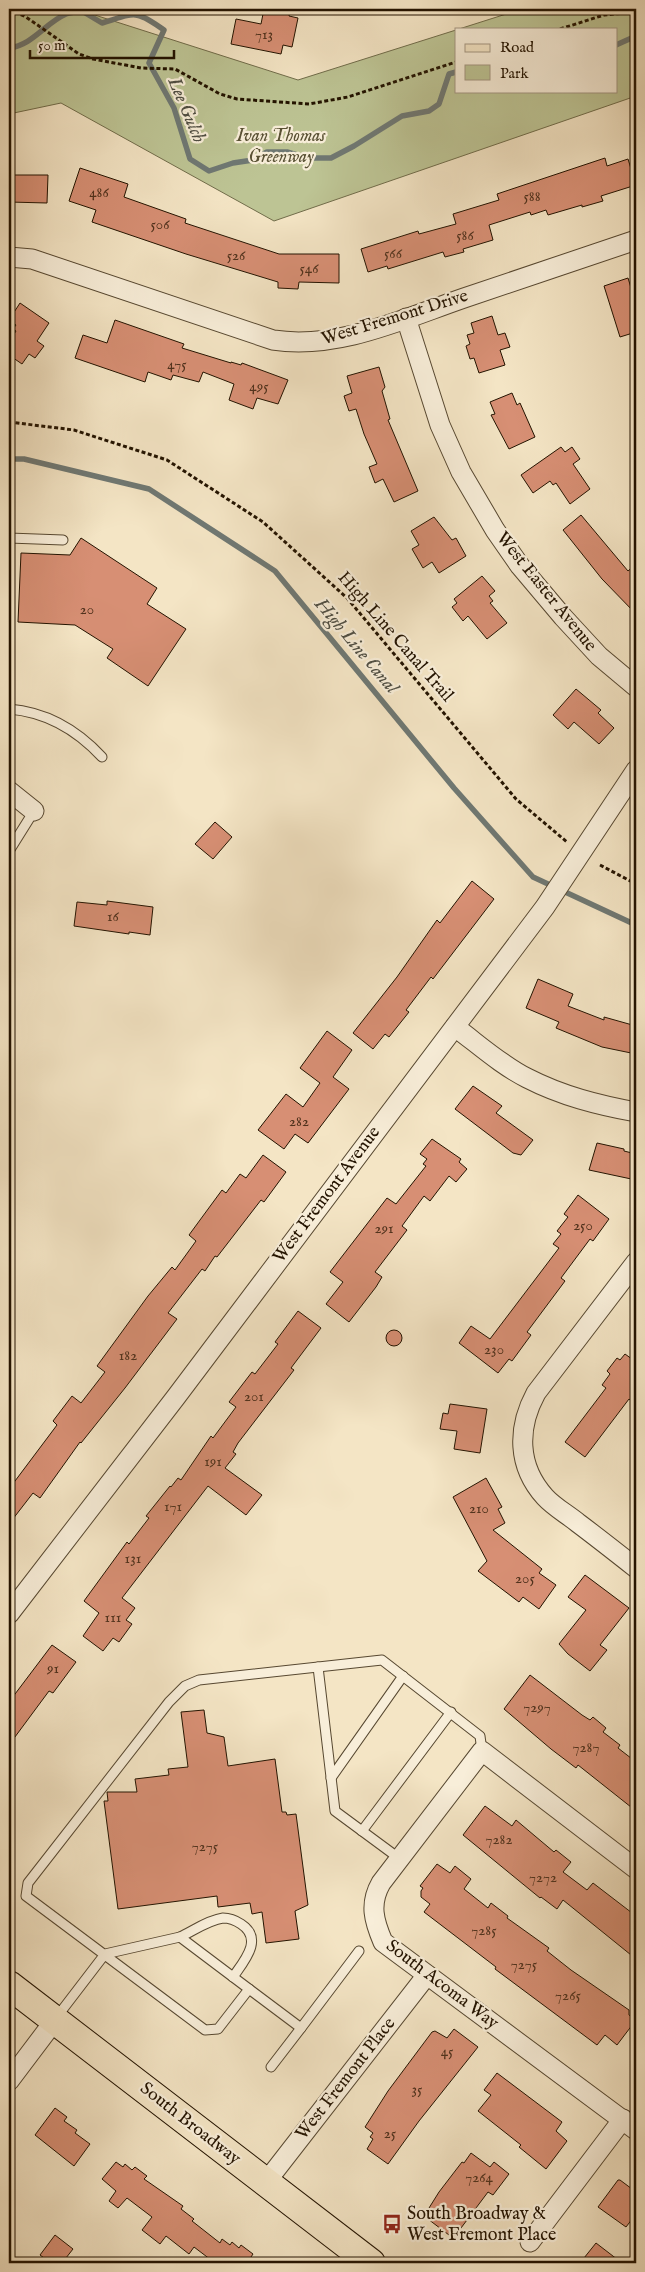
<svg xmlns="http://www.w3.org/2000/svg" width="645" height="2272" viewBox="0 0 645 2272" font-family="'IM FELL English',serif">
  <rect width="100%" height="100%" fill="#f4e5c5"/>
  <filter id="stains"><feTurbulence type="fractalNoise" baseFrequency=".004" numOctaves="4"/><feColorMatrix values="0 0 0 0 .2 0 0 0 0 .09 0 0 0 0 .02 0 0 0 .5 -.17"/></filter>
  <radialGradient id="worn" r=".72"><stop offset=".6" stop-color="#630" stop-opacity="0"/><stop offset="1" stop-color="#630" stop-opacity=".3"/></radialGradient>
  <path fill="#bdc494" stroke="#706c4a" d="M9,9H76L298,80L456,30V91H616V29H459L522,9H636V96L274,221L61,103L9,114Z"/>
  <g fill="none" stroke-linecap="round" stroke-linejoin="round">
    <g stroke="#6f7873" stroke-width="5.5">
      <path d="M616,45L636,36"/>
      <path d="M9,48C33,45 45,23 66,14C71,12 77,12 82,11L102,23C135,13 135,9 164,30L149,63L174,108L190,159L209,171L233,163L253,160L267,152H287L307,158H331L354,146L402,116L429,111L439,104L449,74L456,72"/>
      <path d="M9,459H24L149,489L275,571L454,788L533,877L636,925"/>
    </g>
  </g>
  <g fill="#d78f74" stroke="#231300">
    <path d="M264,9H290L289,16L298,18L292,47L283,45L281,54L231,44L236,19L261,24Z"/>
    <path d="M605,158L607,166L628,159L636,185L601,196L603,201L582,207V205L548,215L546,210L531,215L530,212L489,225L493,240L463,249L464,252L445,257L443,252L388,269L387,266L368,272L361,249L418,231L419,234L456,224L453,214L499,200L497,194Z"/>
    <path d="M80,168L128,184L124,197L186,219L185,223L279,254H339V283L299,282L298,289L278,288V282L186,254L92,222L96,210L69,201Z"/>
    <path d="M9,175H48L47,203L9,202Z"/>
    <path d="M628,278L636,304V332L620,337L604,286Z"/>
    <path d="M20,303L49,323L37,341L44,346L35,358L29,354L22,364L9,355V342L16,331L13,329L16,325L9,320Z"/>
    <path d="M492,316L498,335L505,333L510,347L500,350L505,365L479,373L474,358L470,359L466,346L470,344L467,335L474,333L471,323Z"/>
    <path d="M115,320L184,344L182,348L231,363V362L241,365L242,363L288,380L278,404L257,398L253,409L229,400L234,384L203,372L199,382L173,375L171,380L148,372L145,382L75,358L83,335L107,343Z"/>
    <path d="M379,367L385,387L382,391L390,419L388,420L418,491L394,502L383,479L375,483L369,467L377,464L364,434L356,409L349,411L344,396L352,393L347,376Z"/>
    <path d="M512,393L517,405L520,403L535,437L509,449L491,415L495,414L490,402Z"/>
    <path d="M561,447L565,452L572,447L580,459L573,464L590,489L570,504L556,483L553,485L550,481L533,493L521,475Z"/>
    <path d="M581,515L628,571L636,564V614L602,579L563,530Z"/>
    <path d="M434,517L452,540L456,538L466,556L439,573L432,562L423,568L412,549L419,545L411,531Z"/>
    <path d="M81,538L157,588L147,604L186,629L148,686L107,658L113,649L75,625L18,622L21,553L70,555Z"/>
    <path d="M482,576L495,591L489,596L493,601L490,603L507,623L487,639L468,616L463,621L452,607L457,603L454,599Z"/>
    <path d="M576,689L601,710L598,713L614,728L599,744L574,722L568,729L553,715Z"/>
    <path d="M215,822L232,837L213,859L195,844Z"/>
    <path d="M472,881L494,899L433,979L431,977L406,1010L409,1012L389,1037L385,1034L373,1049L353,1033L397,977L437,920L440,923Z"/>
    <path d="M107,901L153,907L150,935L129,932V934L74,926L77,902L107,905Z"/>
    <path d="M538,979L573,994L568,1006L604,1020V1017L636,1026V1054L602,1047L556,1028L559,1022L526,1008Z"/>
    <path d="M327,1031L352,1050L333,1077L349,1089L308,1143L295,1134L284,1149L258,1130L286,1094L303,1107L320,1083L300,1068Z"/>
    <path d="M473,1086L502,1106L496,1113L533,1140L521,1155L513,1153L455,1109Z"/>
    <path d="M432,1139L461,1159L459,1162L467,1169L456,1182L449,1176L430,1201L424,1196L402,1226L407,1230L375,1272L382,1277L376,1287L349,1322L326,1304L343,1282L330,1272L387,1198L396,1204L426,1166L423,1164L427,1159L420,1154Z"/>
    <path d="M597,1143L624,1149V1151L636,1154V1180L589,1170Z"/>
    <path d="M263,1155L286,1172L264,1202L261,1200L217,1257L215,1256L205,1271L202,1269L168,1313L177,1319L125,1388L81,1443L80,1442L40,1498L33,1493L9,1524V1489L57,1425L53,1421L72,1396L81,1403L105,1372L97,1366L148,1296L172,1267L175,1270L196,1241L189,1235L222,1190L226,1193L240,1174L246,1178Z"/>
    <path d="M578,1195L609,1219L593,1241L590,1239L561,1278L565,1281L527,1332L531,1335L512,1361L509,1359L498,1373L459,1343L471,1326L490,1339L559,1248L553,1244L561,1234L557,1231L568,1217L564,1214Z"/>
    <path d="M298,1311L321,1328L291,1368L294,1370L238,1443L233,1452L236,1454L225,1468L262,1495L246,1515L208,1486L122,1598L135,1608L126,1620L132,1624L119,1642L113,1638L103,1651L83,1636L99,1613L84,1601L127,1542L129,1544L149,1518L146,1516L170,1486L171,1487L178,1478L181,1480L211,1436L213,1438L236,1407L229,1402L252,1372L255,1374L278,1344L275,1342Z"/>
    <circle cx="394" cy="1338" r="8"/>
    <path d="M625,1354L636,1362V1405L629,1399L585,1457L565,1442L606,1388L602,1385L610,1374L607,1371L617,1358L620,1360Z"/>
    <path d="M450,1404L487,1409L480,1453L454,1449L457,1431L440,1429L443,1413L448,1414Z"/>
    <path d="M486,1478L502,1507L498,1509L505,1523L493,1530L542,1569L539,1573L556,1585L539,1609L523,1597L519,1602L478,1571L487,1561L453,1497Z"/>
    <path d="M585,1575L629,1608L600,1645L607,1650L590,1671L568,1654L559,1644L586,1610L568,1597Z"/>
    <path d="M52,1645L76,1662L53,1693L49,1691L9,1745V1702Z"/>
    <path d="M530,1675L582,1715L590,1720L593,1717L606,1728L603,1732L620,1745L618,1748L636,1762V1811L578,1765L576,1768L551,1749L504,1709Z"/>
    <path d="M204,1710L207,1733L224,1737L228,1766L275,1759L282,1812H286L287,1815L296,1814L308,1905L295,1911L299,1939L266,1943L262,1912L252,1914L250,1903L218,1907L217,1896L118,1909L104,1801H108L107,1792H137L135,1779L169,1775L168,1769L188,1767L181,1712Z"/>
    <path d="M485,1806L512,1826L516,1820L554,1852L556,1850L571,1862L563,1872L587,1890L593,1883L636,1916V1959L563,1900L557,1909L541,1897L540,1898L463,1835Z"/>
    <path d="M437,1864L450,1873L455,1866L471,1879L464,1889L488,1908L491,1903L508,1916L507,1918L549,1948L547,1951L571,1970L629,2010V2015L636,2020L617,2045L605,2035L597,2045L495,1969L496,1967L424,1912L430,1904L421,1897V1891L423,1888L420,1886Z"/>
    <path d="M454,2029L478,2047L419,2121L388,2164L367,2149L373,2139L370,2137L373,2133L365,2127L388,2091L432,2032L435,2031L447,2038Z"/>
    <path d="M497,2073L562,2122L556,2131L567,2141L546,2169L519,2147L521,2145L478,2111L491,2095L484,2090Z"/>
    <path d="M55,2108L67,2117L64,2121L77,2130L75,2133L90,2144L74,2166L35,2135Z"/>
    <path d="M471,2153L490,2167L494,2162L509,2174L493,2195L488,2192L458,2232L454,2228L449,2235L424,2216L439,2192L462,2162L464,2163Z"/>
    <path d="M116,2162L123,2167L125,2164L132,2170L135,2167L147,2176L144,2179L183,2206L181,2209L194,2219L192,2221L220,2243L222,2239L230,2245L232,2242L239,2248L241,2245L253,2254L251,2257L258,2263H215L194,2247L189,2254L166,2236L160,2244L142,2230L152,2217L127,2198L118,2208L109,2201L116,2191L102,2179Z"/>
    <path d="M618,2180H620L636,2192V2214L626,2227L598,2207Z"/>
    <path d="M55,2235L73,2249L62,2263H51L40,2255Z"/>
    <path d="M596,2243L622,2263H580Z"/>
  </g>
  <g fill="none" stroke-linecap="round" stroke-linejoin="round">
    <defs>
      <g id="lane">
        <path d="M9,538L63,540"/>
        <path d="M9,709C46,712 77,730 102,757"/>
        <path d="M9,851L34,811"/>
        <path d="M318,1667L335,1811L400,1859"/>
        <path d="M331,1778L403,1676"/>
        <path d="M362,1831L451,1712"/>
        <path d="M180,1937C193,1931 208,1920 223,1918C230,1918 235,1920 241,1924C264,1939 244,1961 233,1977"/>
        <path d="M249,1989L301,2028L359,1951"/>
        <path d="M56,2018L105,1954L180,1937L249,1989L218,2029L205,2030L26,1896L28,1883L169,1702L185,1686L199,1680L382,1660L480,1736L482,1751"/>
        <path d="M271,2067L301,2028"/>
      </g>
      <g id="street">
        <path d="M9,257L32,259L273,340C338,350 403,319 464,298C521,279 579,259 636,240"/>
        <path d="M406,318L440,425L461,472L495,530L520,566L563,617L599,656L636,687"/>
        <path d="M9,791L34,811"/>
        <path d="M455,1027C478,1044 501,1065 527,1078C562,1096 598,1105 636,1112"/>
        <path d="M636,1262L536,1393C517,1428 517,1466 545,1497C554,1507 567,1514 578,1523C598,1538 617,1553 636,1568"/>
        <path d="M9,1614L176,1397L545,907L636,770"/>
        <path d="M636,1869L482,1751L381,1883C369,1904 374,1921 383,1942L636,2130"/>
        <path d="M9,2081L55,2020"/>
        <path d="M266,2182L427,1975"/>
        <path d="M530,2242L623,2119"/>
      </g>
      <path id="primary" d="M9,1985L371,2263"/>
    </defs>
    <use href="#lane" stroke="#574831" stroke-width="11"/>
    <use href="#street" stroke="#574831" stroke-width="21"/>
    <use href="#primary" stroke="#231300" stroke-width="30"/>
    <g stroke="#231300" stroke-width="3" stroke-dasharray="4 2.5" stroke-linecap="butt">
      <path d="M9,9L26,17L79,54L93,59L141,68L175,69L220,94L237,99L309,104L348,97L456,62"/>
      <path d="M560,29L604,15L636,12"/>
      <path d="M9,422L74,430L167,460L263,522L347,598L516,799L567,842"/>
      <path d="M600,865L636,884"/>
    </g>
    <use href="#lane" stroke="#f8eed9" stroke-width="9"/>
    <use href="#street" stroke="#f8eed9" stroke-width="19"/>
    <use href="#primary" stroke="#f4e5c5" stroke-width="28"/>
  </g>
  <defs>
    <symbol id="bus-bare" viewBox="-9 -9 18 18"><path d="M-5-6H5V4H4V6H2V4H-2V6H-4V4H-5ZM-3.5-4V0h7V-4ZM-3.5 1.2v1.5H-2V1.2ZM2 1.2v1.5H3.5V1.2Z" fill="#8f2418" stroke="#f8eed9" stroke-width="2.5" paint-order="stroke"/></symbol>
  </defs>
  <g fill-rule="evenodd">
    <use href="#bus-bare" x="378" y="2210" width="28" height="28"/>
  </g>
  <g text-anchor="middle" dominant-baseline="central" stroke-width="4.5" stroke-linejoin="round" paint-order="stroke">
    <g font-size="15" fill="#50321d">
      <text x="264" y="34">713</text>
      <text x="99" y="192">486</text>
      <text x="532" y="196">588</text>
      <text x="160" y="224">506</text>
      <text x="465" y="235">586</text>
      <text x="393" y="253">566</text>
      <text x="236" y="255">526</text>
      <text x="309" y="268">546</text>
      <text x="177" y="364">475</text>
      <text x="259" y="386">495</text>
      <text x="87" y="609">20</text>
      <text x="113" y="916">16</text>
      <text x="299" y="1121">282</text>
      <text x="583" y="1225">250</text>
      <text x="384" y="1228">291</text>
      <text x="494" y="1349">230</text>
      <text x="128" y="1355">182</text>
      <text x="254" y="1396">201</text>
      <text x="213" y="1461">191</text>
      <text x="173" y="1506">171</text>
      <text x="479" y="1508">210</text>
      <text x="133" y="1558">131</text>
      <text x="525" y="1578">205</text>
      <text x="113" y="1617">111</text>
      <text x="53" y="1668">91</text>
      <text x="537" y="1707">7297</text>
      <text x="586" y="1747">7287</text>
      <text x="499" y="1839">7282</text>
      <text x="205" y="1846">7275</text>
      <text x="543" y="1877">7272</text>
      <text x="484" y="1930">7285</text>
      <text x="524" y="1964">7275</text>
      <text x="568" y="1995">7265</text>
      <text x="447" y="2051">45</text>
      <text x="417" y="2089">35</text>
      <text x="390" y="2133">25</text>
      <text x="479" y="2177">7264</text>
    </g>
    <g font-size="18" font-style="italic" fill="#595134" stroke="#f8eed9">
      <text x="281" y="136">Ivan Thomas<tspan x="281" dy="21">Greenway</tspan></text>
    </g>
    <g font-size="18" fill="#231300" stroke="#f8eed9">
      <text transform="translate(395 318) rotate(-17)">West Fremont Drive</text>
      <text transform="translate(546 592) rotate(51)">West Easter Avenue</text>
      <text transform="translate(395 637) rotate(49)">High Line Canal Trail</text>
      <text transform="translate(327 1195) rotate(-53)">West Fremont Avenue</text>
      <text transform="translate(442 1985) rotate(37)">South Acoma Way</text>
      <text transform="translate(346 2079) rotate(-52)">West Fremont Place</text>
      <text transform="translate(190 2124) rotate(38)">South Broadway</text>
    </g>
    <g font-size="18" fill="#231300" stroke="#f8eed9" text-anchor="start">
      <text x="407" y="2214">South Broadway &amp;<tspan x="407" dy="21">West Fremont Place</tspan></text>
    </g>
    <g font-size="19" font-style="italic" fill="#4f4e43" stroke="#f8eed9">
      <text transform="translate(186 110) rotate(67)">Lee Gulch</text>
      <text transform="translate(356 646) rotate(50)">High Line Canal</text>
    </g>
  </g>
  <rect width="645" height="2272" fill="none" stroke="#f4e5c5" stroke-width="30"/>
  <rect x="10" y="10" width="625" height="2252" fill="none" stroke="#231300" stroke-width="2.5"/>
  <rect x="15" y="15" width="615" height="2242" fill="none" stroke="#231300"/>
  <rect x="455" y="28" width="162" height="65" fill="#f8eed9" stroke="#a39682"/>
  <rect x="465" y="44" width="25" height="8" fill="#f4e5c5" stroke="#a39682"/>
  <text x="500" y="52" font-size="15" fill="#231300">Road</text>
  <rect x="465" y="65" width="25" height="15" fill="#bdc494" stroke="#a39682"/>
  <text x="500" y="78" font-size="15" fill="#231300">Park</text>
  <path d="M30 50v8h144v-8" fill="none" stroke="#231300" stroke-width="2.5"/>
  <text x="38" y="50" font-size="15" fill="#231300" stroke="#f8eed9" stroke-width="4" paint-order="stroke">50 m</text>
  <rect width="100%" height="100%" filter="url(#stains)"/>
  <rect width="100%" height="100%" fill="url(#worn)"/>
</svg>
